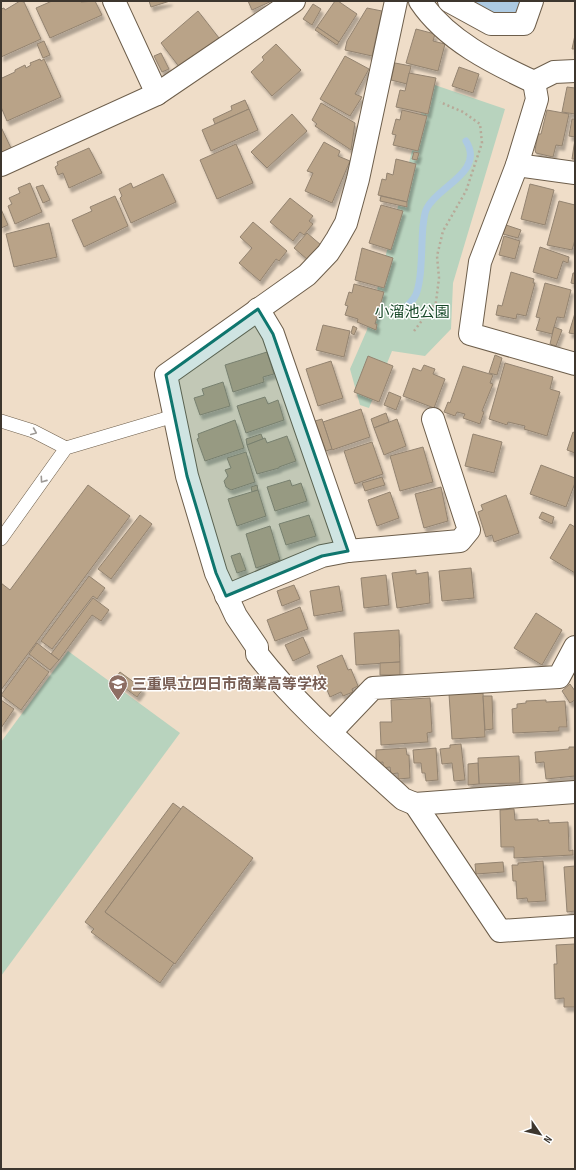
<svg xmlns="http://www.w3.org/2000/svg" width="576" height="1170" viewBox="0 0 576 1170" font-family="'Sofia Sans Condensed','Noto Sans JP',sans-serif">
  <defs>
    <filter id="shadow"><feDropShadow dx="2.5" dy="4.5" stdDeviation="1" flood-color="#0004"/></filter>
  </defs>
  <rect width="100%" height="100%" fill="#efddc8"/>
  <g fill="#b8d3be">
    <path d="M429,83L505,109L453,283L451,329L425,356L392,351L369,408L360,405L350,369L367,330Z"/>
    <path d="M68,651L180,733L1,976V742Z"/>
  </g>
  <path fill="#adcae2" d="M469,1H524L520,14L490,15Z"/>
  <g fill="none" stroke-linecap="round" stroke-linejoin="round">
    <path stroke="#adcae2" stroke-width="7" d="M406,307C409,304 412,301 414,298C423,285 421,243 423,226C424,220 424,213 427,208C438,186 485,172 466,141"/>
  </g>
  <g fill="#b9a388" stroke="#938370" filter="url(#shadow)">
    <path d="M20,1L24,2L41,39L1,57V9L4,8L5,10Z"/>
    <path d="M52,1H81V2L95,1L102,15L50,38L36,8Z"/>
    <path d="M149,1H170L151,7Z"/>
    <path d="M248,1H272L252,10Z"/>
    <path d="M335,1H338L357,14L339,42L317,27Z"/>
    <path d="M313,4L321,9L312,25L303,19Z"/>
    <path d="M367,8L382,11L372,56L345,50L347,41Z"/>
    <path d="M198,11L219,38L180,68L161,43Z"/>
    <path d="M317,27L339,42L337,45L315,30Z"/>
    <path d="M416,29L435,34L433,41L445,44L438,71L406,63Z"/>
    <path d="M575,35V49H572Z"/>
    <path d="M44,41L50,55L43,58L37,44Z"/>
    <path d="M276,44L301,70L272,96L251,72L264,60L262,57Z"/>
    <path d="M161,53L169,69L162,72L154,56Z"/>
    <path d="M345,56L369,69L355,94L362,97L350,116L320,99Z"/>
    <path d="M40,59L41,61L44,59L61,97L7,121L1,107V76L2,78L15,72V70L25,65L26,68L31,65L30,63Z"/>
    <path d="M395,63L411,66L407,84L391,80Z"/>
    <path d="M459,67L479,74L473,93L452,86Z"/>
    <path d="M409,73L436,78L428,114L396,107L400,90L405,91Z"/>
    <path d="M567,87L575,88V114L562,112Z"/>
    <path d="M245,100L249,109L215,124L213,119L232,110L231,106Z"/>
    <path d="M321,103L355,123L351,150L315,126L317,124L312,120Z"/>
    <path d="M249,109L258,130L211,151L202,130Z"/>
    <path d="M402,110L427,116L418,151L393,145L396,135L392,134L396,119L400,120Z"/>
    <path d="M547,110L569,114L562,146L556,145L553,157L536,153L535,150L538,134H541Z"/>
    <path d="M292,114L307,131L267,168L251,152Z"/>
    <path d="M572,119H575V137L569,136Z"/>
    <path d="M1,127L11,148L1,153Z"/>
    <path d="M575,139V159H572Z"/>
    <path d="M324,142L340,151L338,156L350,161L332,203L305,191L313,173L307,171Z"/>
    <path d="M236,144L253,183L217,199L200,160Z"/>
    <path d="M89,148L102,173L69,188L63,173L58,175L55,167L58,165L57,162Z"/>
    <path d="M414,152L419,153L417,160L412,159Z"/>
    <path d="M396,159L416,164L407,202L378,195L382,179L386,180L387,173L393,175Z"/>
    <path d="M163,174L176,202L131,223L120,198L122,196L119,189L131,183L133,188Z"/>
    <path d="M30,183L42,212L15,224L8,206L12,204L9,198L20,193L18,188Z"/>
    <path d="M530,184L554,190L545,225L521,219Z"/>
    <path d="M43,185L50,200L43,203L36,187Z"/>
    <path d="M115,196L128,226L84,247L72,220L92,211L90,207Z"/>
    <path d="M381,196L407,202V207L380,201Z"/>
    <path d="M290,198L313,216L309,221L313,224L304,235L300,232L293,241L270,222Z"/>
    <path d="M559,201L575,205V240L572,250L547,245Z"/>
    <path d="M381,205L403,211L391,250L369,243Z"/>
    <path d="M1,209L8,225L1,228Z"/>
    <path d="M253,222L287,251L279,261L276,259L260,281L239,263L252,248L240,237Z"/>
    <path d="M49,223L57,257L14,267L6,234Z"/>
    <path d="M506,225L521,230L518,238L503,234Z"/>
    <path d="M307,233L321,245L308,260L294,248Z"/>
    <path d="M504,236L520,241L515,259L499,255Z"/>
    <path d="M540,247L569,257L568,263L563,261L557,279L533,272Z"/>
    <path d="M362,248L393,258L384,288L355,280Z"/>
    <path d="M511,272L534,279L533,283H535L526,316L517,314L516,319L496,315L498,305L502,306Z"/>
    <path d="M573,273H575V284L571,283Z"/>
    <path d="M545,283L571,290L564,318L557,317L552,334L536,330L540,318L536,317Z"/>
    <path d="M354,284L384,292L375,324H377L376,330L357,322L358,319L345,315L348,306L345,305L349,292L352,293Z"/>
    <path d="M575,313V334L569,333Z"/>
    <path d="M323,325L350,331L344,357L316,350Z"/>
    <path d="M353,326L357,328L354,335L351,333Z"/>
    <path d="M554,327L562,330L556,346L550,344Z"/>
    <path d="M267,352L274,374L263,377L264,382L233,392L225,365Z"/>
    <path d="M495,355L502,358L497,375L489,373Z"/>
    <path d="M368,356L393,366L379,402L354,392Z"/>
    <path d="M331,361L343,398L318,406L306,369Z"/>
    <path d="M505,363L553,377L550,389L560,392L547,436L524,429L525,426L508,422L507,425L489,419Z"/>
    <path d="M424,365L435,369L433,374L445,379L434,408L403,396L413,368L421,371Z"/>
    <path d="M463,366L493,375L490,383L493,384L482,411L484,412L480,424L463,418L465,414L457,412L455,416L444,412L448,402L450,403Z"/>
    <path d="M223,382L230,406L200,415L194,398L204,395L202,389Z"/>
    <path d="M389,392L401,397L396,410L384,405Z"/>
    <path d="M265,397L268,404L278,400L284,420L246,433L237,406Z"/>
    <path d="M361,409L370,437L332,450L323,422Z"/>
    <path d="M386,413L389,422L374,428L371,419Z"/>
    <path d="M322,419L332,449L326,451L315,421Z"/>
    <path d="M397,419L406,446L384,455L374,428Z"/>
    <path d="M235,420L244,448L205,461L197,439L199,438L198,434Z"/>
    <path d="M573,432L575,433V453L567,450Z"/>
    <path d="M261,434L263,439L247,445L246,439Z"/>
    <path d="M473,434L502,442L494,473L465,466Z"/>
    <path d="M287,436L296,461L279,467V468L257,474L247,445L265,438L267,443Z"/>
    <path d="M372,442L383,474L355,484L344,451Z"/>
    <path d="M423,447L433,482L400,491L390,456Z"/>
    <path d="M246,452L255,482L231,490L226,487L224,481L228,476L225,470L231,468L227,458Z"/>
    <path d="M541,465L575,478V483L566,507L530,494Z"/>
    <path d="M382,477L385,485L365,491L362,483Z"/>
    <path d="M290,480L292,486L301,483L307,501L275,511L267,487Z"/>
    <path d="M88,485L130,516L1,690V583L10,590Z"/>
    <path d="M257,485L258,490L252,492L251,487Z"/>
    <path d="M441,487L448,521L424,528L415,494Z"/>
    <path d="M258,490L266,516L237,526L228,499Z"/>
    <path d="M390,492L399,518L377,526L368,500Z"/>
    <path d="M506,495L519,533L494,542L492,535L486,537L478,512L483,510L481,505Z"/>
    <path d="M542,512L554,517L552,524L539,518Z"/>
    <path d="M140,515L152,524L111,579L98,569Z"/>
    <path d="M309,515L316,536L286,545L279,524Z"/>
    <path d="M570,524L575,527V573L550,558Z"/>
    <path d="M270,526L280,560L256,568L246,534Z"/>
    <path d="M240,553L246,570L237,573L231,556Z"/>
    <path d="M471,568L474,598L442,601L439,571Z"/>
    <path d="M416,570V574L428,572L430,603L397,608L392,573Z"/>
    <path d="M386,575L389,605L364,608L361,578Z"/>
    <path d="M89,576L105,588L97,599L93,596L52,649L41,641Z"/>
    <path d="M294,585L300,599L282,606L277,591Z"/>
    <path d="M339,586L343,611L314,616L310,591Z"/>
    <path d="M93,598L109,610L101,621L92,615L59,660L51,654Z"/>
    <path d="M300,607L308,629L275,641L267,620Z"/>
    <path d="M536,613L562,630L542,665L514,648Z"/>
    <path d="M399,630L400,662L356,665L354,633Z"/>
    <path d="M303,637L310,653L293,661L285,645Z"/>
    <path d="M37,643L59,660L50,670L29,654Z"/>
    <path d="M342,655L348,670L351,669L358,686L352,689L353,692L343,696L341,692L330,697L317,666Z"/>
    <path d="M29,657L49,672L21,710L1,695Z"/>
    <path d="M400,662V675H380V663Z"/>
    <path d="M120,672L143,689L137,697L114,680Z"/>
    <path d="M570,684L575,691V700L570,703L562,691Z"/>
    <path d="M483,693L485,737L452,739L449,694Z"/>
    <path d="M483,696H492L493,729L485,730Z"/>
    <path d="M430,698L432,732L427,733L428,742L381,745L380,722H392L391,700Z"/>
    <path d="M1,700L14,709L1,728Z"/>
    <path d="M546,700V702L565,701L567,727H559V731L513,733L512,709L517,708V704L526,703V701Z"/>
    <path d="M461,744L465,780L454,781L452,763L442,764L440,749L450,748V745Z"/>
    <path d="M569,747H575V776L546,779L544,762L536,763L535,752L569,749Z"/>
    <path d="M406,748L407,755H409L410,778L398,779V773L391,774L390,767L383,768V762L376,763V750Z"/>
    <path d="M436,748L438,780L426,781L425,773H422L421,763H414L413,750Z"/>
    <path d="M519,756L520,783L479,784L478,758Z"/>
    <path d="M478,763L479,784L468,785V764Z"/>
    <path d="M173,803L181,809L105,912L174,963L160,983L91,932L94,929L85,922Z"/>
    <path d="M183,806L253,858L175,964L105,912Z"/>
    <path d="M514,809L515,820L538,819V821L549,820V823L568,822L569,851L573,850V855L514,858V847H501L500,810Z"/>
    <path d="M543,861L546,901L528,902L527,898L517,899L516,881H513L512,865H518V863Z"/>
    <path d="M503,862L504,872L476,874L475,864Z"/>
    <path d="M575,866V911L567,912L564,867Z"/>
    <path d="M575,944V1007H564V998L555,999L554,964H557L556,945Z"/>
  </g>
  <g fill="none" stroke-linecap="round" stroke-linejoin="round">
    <defs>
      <g id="service">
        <path d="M1,421L33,431L66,448"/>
        <path d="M1,539L66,448L174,416"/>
      </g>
      <g id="minor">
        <path d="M114,1L157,94"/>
        <path d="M396,1L358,179L346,223L337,239L328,253L307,275L166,375L187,476L216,573L236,616L257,647V654C300,709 352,752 403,799L415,804L575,792"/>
        <path d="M420,1C446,40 493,63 534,82"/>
        <path d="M449,1L491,24H524L532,1"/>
        <path d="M534,82L537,99L517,165L480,262L470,334L575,364"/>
        <path d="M534,82L554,72L575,71"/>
        <path d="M1,165L157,94L294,1"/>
        <path d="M517,165L575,173"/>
        <path d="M258,309L273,334L348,551"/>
        <path d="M226,596L322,556L348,551L460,541L469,530L433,419"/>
        <path d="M331,732L373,688L559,677L575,647"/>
        <path d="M415,804L500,931L575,926"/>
      </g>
    </defs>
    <use href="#service" stroke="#6d5e4b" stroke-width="14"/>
    <use href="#minor" stroke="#6d5e4b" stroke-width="24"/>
    <path stroke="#b7a998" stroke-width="2.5" stroke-dasharray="2 3" stroke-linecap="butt" d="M414,331L436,302L439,278L437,256L443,231L466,191L482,143L480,124L463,112L440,102"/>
    <use href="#service" stroke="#fff" stroke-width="13"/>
    <use href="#minor" stroke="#fff" stroke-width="22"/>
  </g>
  <defs><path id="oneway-chevron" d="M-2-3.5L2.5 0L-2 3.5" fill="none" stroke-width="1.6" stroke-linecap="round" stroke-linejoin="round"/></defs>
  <g stroke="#9e9a96">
    <use href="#oneway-chevron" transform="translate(34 432) rotate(23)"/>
    <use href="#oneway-chevron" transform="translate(43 480) rotate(125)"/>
  </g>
  <path fill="#0f766e" fill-opacity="0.2" stroke="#0f766e" stroke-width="3" stroke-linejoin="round" d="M258,309L273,334L348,551L322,556L226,596L216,573L187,476L166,375Z"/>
  <defs>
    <symbol id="school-pin" viewBox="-11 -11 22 30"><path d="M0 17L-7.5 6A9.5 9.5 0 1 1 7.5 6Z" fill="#8d6e63" stroke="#fff"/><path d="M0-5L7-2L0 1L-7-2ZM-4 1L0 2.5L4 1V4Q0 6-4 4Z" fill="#fff"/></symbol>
  </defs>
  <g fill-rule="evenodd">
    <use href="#school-pin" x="107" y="673" width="22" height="30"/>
  </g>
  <g text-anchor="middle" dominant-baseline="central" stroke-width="3" stroke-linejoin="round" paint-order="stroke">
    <g font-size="15" fill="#184929" stroke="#fff">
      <text x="412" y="312">小溜池公園</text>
    </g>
    <g font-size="15" font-weight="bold" fill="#785e54" stroke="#fff" text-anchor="start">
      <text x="132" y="684">三重県立四日市商業高等学校</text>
    </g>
  </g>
  <rect width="576" height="1170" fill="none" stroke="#3d362e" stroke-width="4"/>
  <g transform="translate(540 1134) rotate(124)" stroke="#ffffff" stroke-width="3" paint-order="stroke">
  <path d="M0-3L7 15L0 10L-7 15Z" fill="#3d362e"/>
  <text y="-6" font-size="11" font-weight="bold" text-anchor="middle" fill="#3d362e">N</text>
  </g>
</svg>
